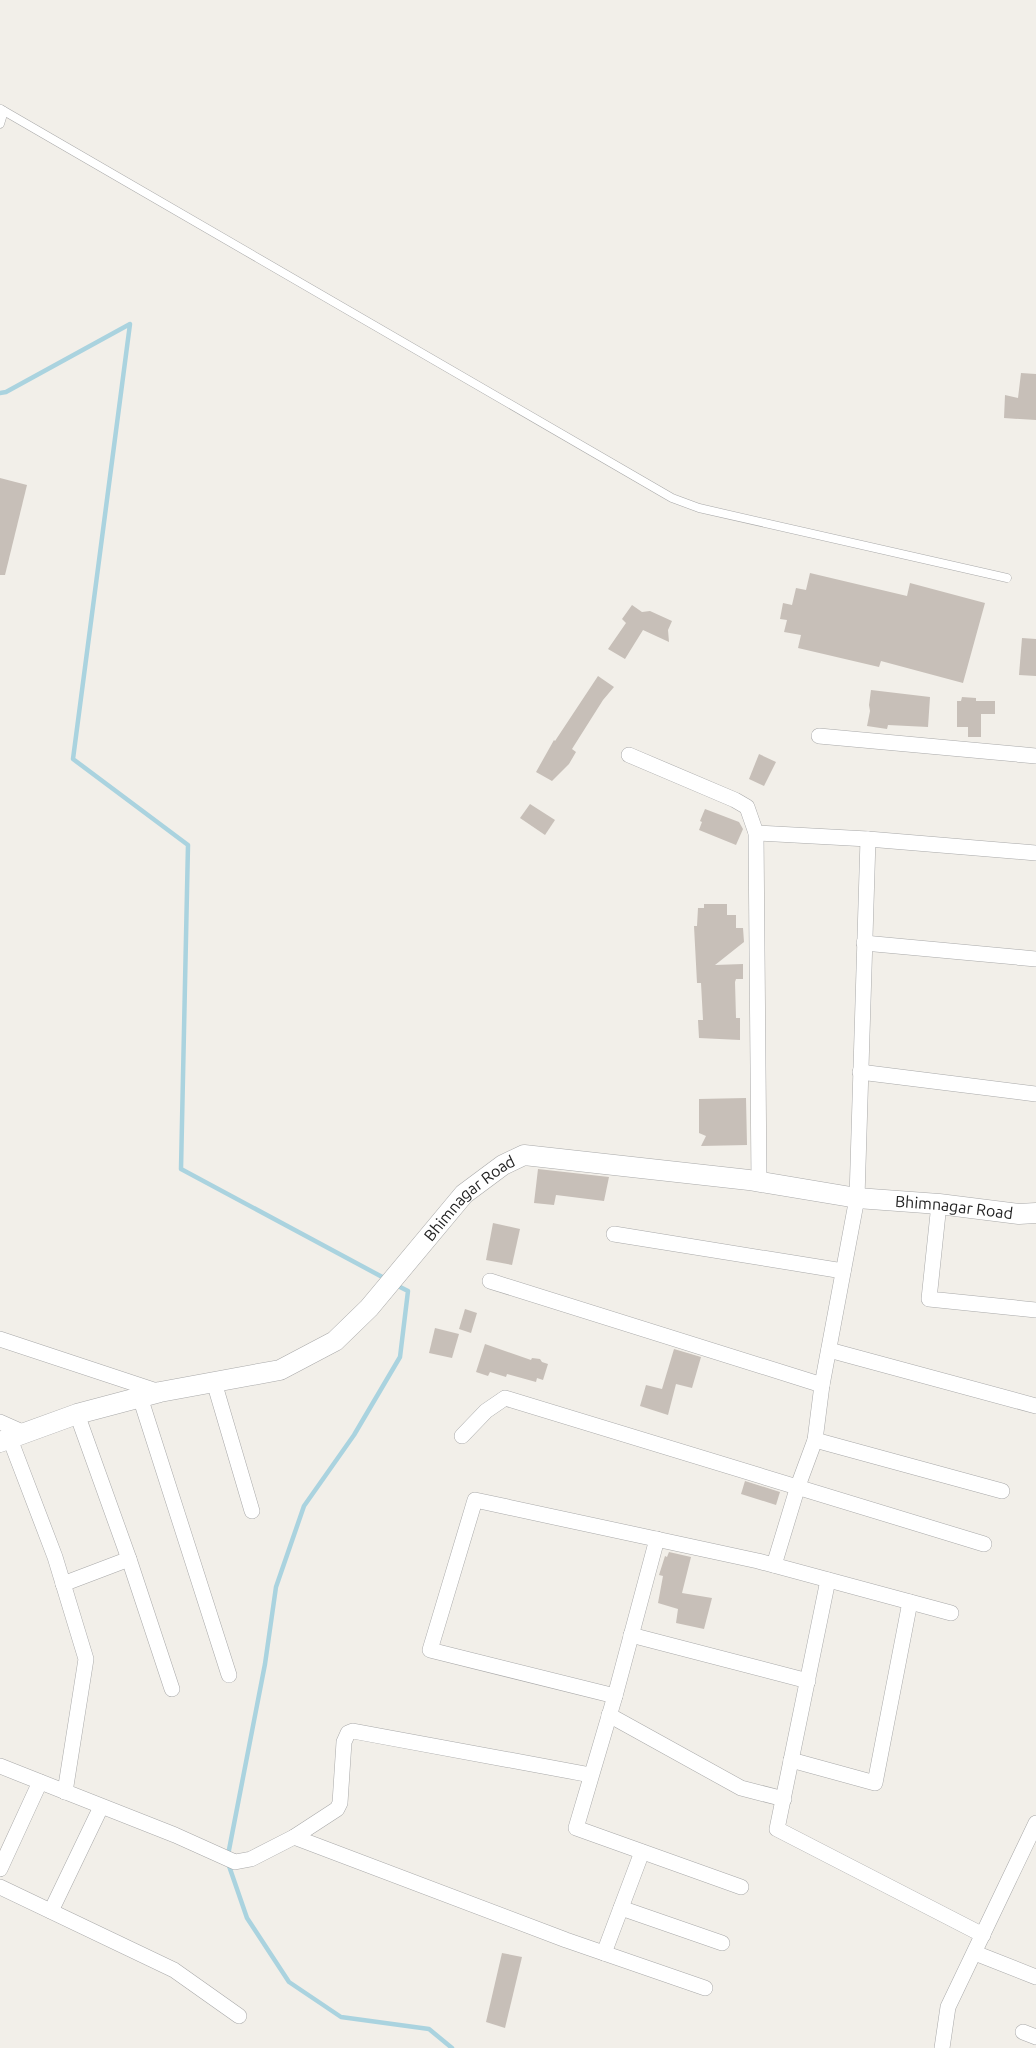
<svg xmlns="http://www.w3.org/2000/svg" width="1036" height="2048" viewBox="0 0 1036 2048" font-family="Ubuntu,sans-serif">
  <rect width="100%" height="100%" fill="#f2efe9"/>
  <g fill="none" stroke-linecap="round" stroke-linejoin="round">
    <g stroke="#aad3df" stroke-width="4.5">
      <path d="M0,393L6,392L130,324L73,759L188,845L181,1169L386,1279"/>
      <path d="M228,1855L265,1664L276,1587L304,1506L354,1435L400,1357L408,1291L396,1285"/>
      <path d="M228,1863L247,1918L289,1982L341,2017L429,2029L452,2048"/>
    </g>
  </g>
  <g fill="#c7bfb8">
    <path d="M1021,373L1036,374V420L1004,418L1005,395L1018,398Z"/>
    <path d="M0,478L27,485L5,575H0Z"/>
    <path d="M810,573L907,596L910,583L985,603L963,683L881,661L879,667L798,648L801,635L784,632L787,620L780,619L783,603L792,605L796,588L806,590Z"/>
    <path d="M632,605L642,612L650,611L672,621L668,630L669,642L643,630L625,659L608,649L626,623L622,619Z"/>
    <path d="M1022,638L1036,639V676L1019,675Z"/>
    <path d="M598,676L614,687L603,700L572,749L576,752L569,764L552,781L536,772L554,740L555,741Z"/>
    <path d="M871,690L930,697L928,727L888,725L887,729L867,726L870,711L869,705Z"/>
    <path d="M962,697L976,698V701H995V714H981V737H968V727H957V701H961Z"/>
    <path d="M759,754L776,762L764,786L749,779Z"/>
    <path d="M530,804L555,820L545,835L520,818Z"/>
    <path d="M705,809L739,822L743,829L736,845L699,830L702,822L700,821Z"/>
    <path d="M704,904H727V915H736V928H743L744,942L715,965L743,964V979H736L735,982L736,1018H740V1040L699,1038L698,1020H703L701,983H697L694,926H697L698,908H704Z"/>
    <path d="M746,1098L747,1145L701,1146L706,1136L699,1133V1099Z"/>
    <path d="M538,1169L609,1177L604,1201L556,1195L554,1205L534,1203Z"/>
    <path d="M493,1223L520,1229L512,1265L486,1260Z"/>
    <path d="M465,1309L477,1313L471,1333L459,1329Z"/>
    <path d="M435,1328L459,1334L452,1358L429,1353Z"/>
    <path d="M485,1344L531,1360L532,1358L540,1359L542,1362L548,1364L543,1380L537,1378L536,1382L507,1374L506,1377L490,1372L488,1376L476,1372Z"/>
    <path d="M674,1349L701,1357L692,1388L676,1384L668,1415L640,1406L646,1385L662,1389Z"/>
    <path d="M745,1481L780,1492L776,1505L741,1494Z"/>
    <path d="M669,1552L691,1557L682,1593L712,1598L704,1629L676,1623L678,1609L658,1603L663,1576L659,1575L665,1556L667,1557Z"/>
    <path d="M502,1953L522,1957L505,2028L486,2022Z"/>
  </g>
  <g fill="none" stroke-linecap="round" stroke-linejoin="round">
    <defs>
      <g id="service">
        <path d="M4,111L672,498L699,508L1007,578"/>
        <path d="M0,124L4,111L1,109"/>
      </g>
      <g id="minor">
        <path d="M819,736L1036,756"/>
        <path d="M629,755L735,800L747,807L756,833L759,1182"/>
        <path d="M756,833L868,839L1036,853"/>
        <path d="M864,943L1036,959"/>
        <path d="M860,1072L1036,1094"/>
        <path d="M939,1204L929,1299L1036,1310"/>
        <path d="M614,1234L843,1271"/>
        <path d="M490,1281L822,1385"/>
        <path d="M0,1339L160,1392"/>
        <path d="M829,1350L1036,1406"/>
        <path d="M214,1382L252,1511"/>
        <path d="M140,1397L229,1675"/>
        <path d="M77,1414L129,1559L172,1689"/>
        <path d="M0,1422L27,1434"/>
        <path d="M462,1436L486,1411L505,1398L984,1544"/>
        <path d="M10,1439L55,1557L86,1659L65,1792"/>
        <path d="M815,1440L1002,1491"/>
        <path d="M657,1539L615,1696L576,1828L741,1887"/>
        <path d="M774,1565L798,1486L815,1440L822,1385L857,1198L868,839"/>
        <path d="M828,1580L777,1829L983,1935"/>
        <path d="M63,1584L129,1559"/>
        <path d="M631,1635L808,1681"/>
        <path d="M615,1696L430,1650L475,1500L758,1561L951,1613"/>
        <path d="M609,1715L741,1788L784,1799"/>
        <path d="M791,1760L875,1783L910,1602"/>
        <path d="M0,1766L175,1835L235,1862L251,1859L294,1837L337,1809L340,1803L344,1742L348,1733L353,1731L591,1775"/>
        <path d="M294,1837L566,1940L705,1988"/>
        <path d="M0,1869L40,1782"/>
        <path d="M0,1887L174,1970L239,2016"/>
        <path d="M621,1908L722,1943"/>
        <path d="M51,1911L101,1807"/>
        <path d="M604,1953L642,1852"/>
        <path d="M975,1953L1036,1977"/>
        <path d="M1023,2032L1036,2037"/>
        <path d="M942,2048L948,2007L1036,1823"/>
      </g>
      <g id="tertiary">
        <path id="s1" d="M0,1442L77,1414L160,1392L280,1370L335,1341L369,1308L464,1194L503,1165L524,1155L749,1180L857,1198L939,1204L1019,1214L1036,1213"/>
      </g>
    </defs>
    <use href="#service" stroke="#a9a9a9" stroke-width="9"/>
    <use href="#minor" stroke="#a9a9a9" stroke-width="16"/>
    <use href="#tertiary" stroke="#a9a9a9" stroke-width="21"/>
    <use href="#service" stroke="#fff" stroke-width="8"/>
    <use href="#minor" stroke="#fff" stroke-width="15"/>
    <use href="#tertiary" stroke="#fff" stroke-width="20"/>
  </g>
  <g text-anchor="middle" dominant-baseline="central" stroke-width="5" stroke-linejoin="round" paint-order="stroke">
    <g font-size="16" fill="#222" stroke="#fff">
      <text stroke="none"><textPath href="#s1" startOffset="549">Bhimnagar Road</textPath></text>
      <text stroke="none"><textPath href="#s1" startOffset="1053">Bhimnagar Road</textPath></text>
    </g>
  </g>
</svg>
